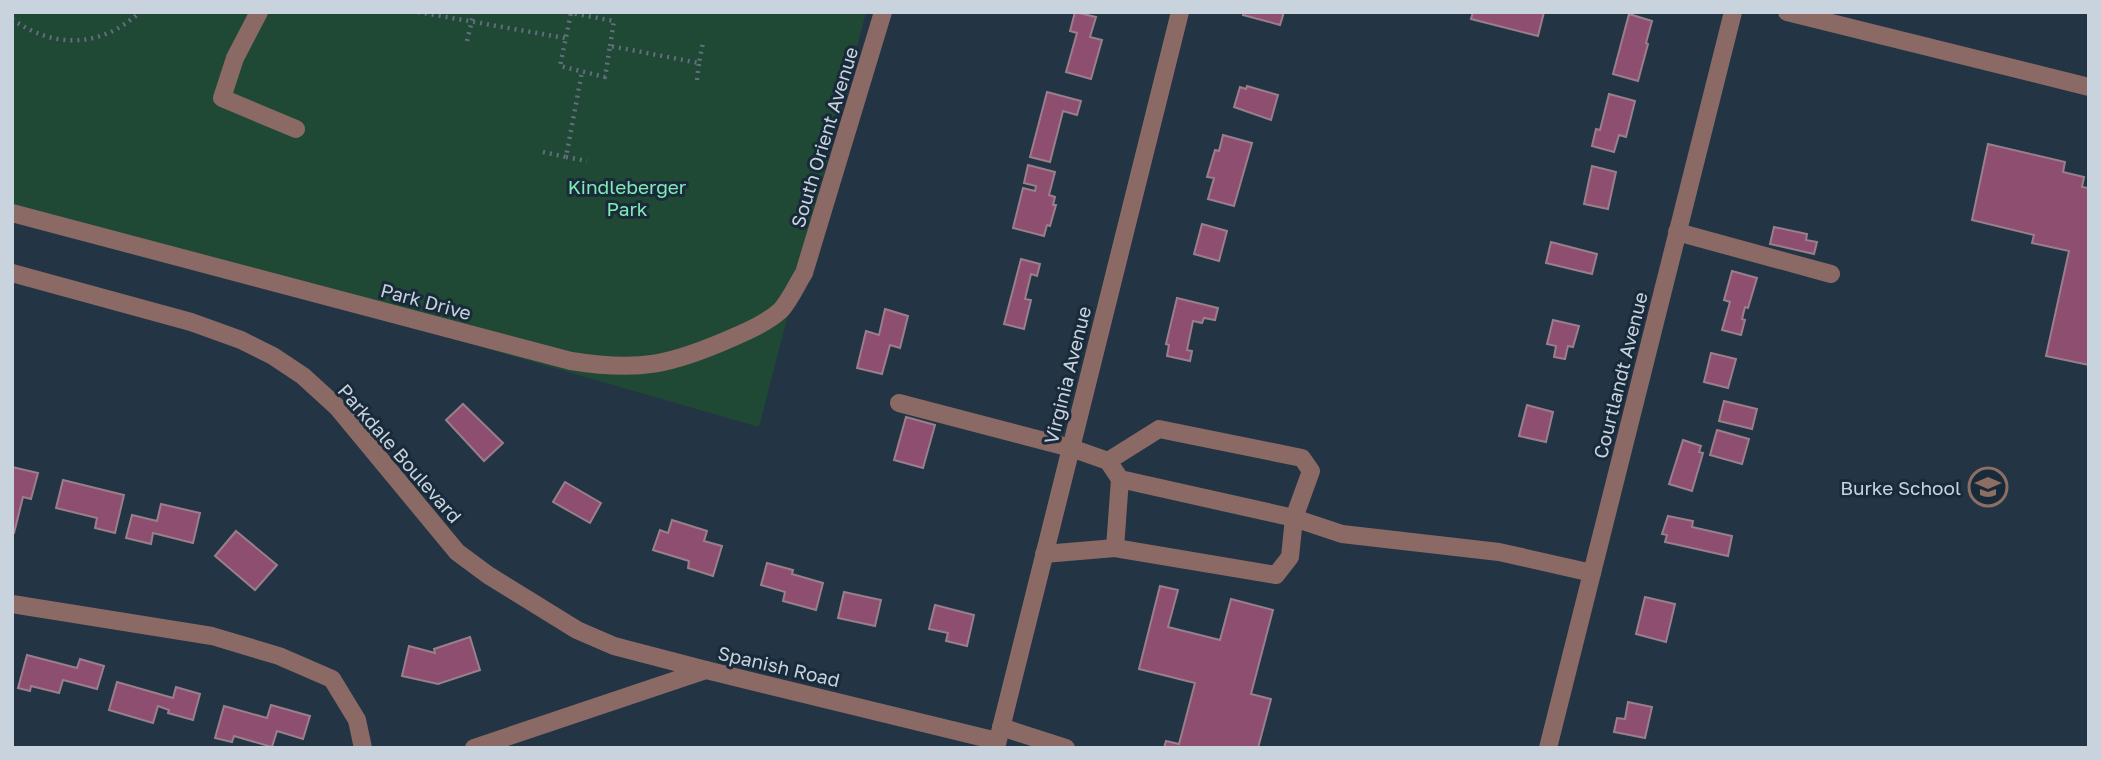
<svg xmlns="http://www.w3.org/2000/svg" width="2101" height="760" viewBox="0 0 2101 760" font-family="'Golos Text',sans-serif">
  <rect width="100%" height="100%" fill="#233545"/>
  <path fill="#1f4934" d="M12,12H866L759,427L12,212Z"/>
  <g fill="#8e4e6f" stroke="#9a7f8b" stroke-width="2">
    <path d="M1075,12L1096,17L1090,37L1102,40L1091,79L1066,72L1077,33L1070,31Z"/>
    <path d="M1244,12H1284L1280,25L1243,15Z"/>
    <path d="M1473,12H1544L1538,36L1471,19Z"/>
    <path d="M1629,14L1652,21L1646,43L1648,44L1638,81L1613,74Z"/>
    <path d="M1247,86L1278,95L1271,120L1234,107L1240,87L1246,89Z"/>
    <path d="M1047,92L1081,101L1077,115L1063,111L1050,162L1030,157Z"/>
    <path d="M1609,94L1635,101L1626,137L1619,135L1614,152L1592,146L1596,129L1600,130Z"/>
    <path d="M1223,135L1252,143L1234,206L1208,199L1214,178L1207,177L1215,150L1219,151Z"/>
    <path d="M1988,144L2065,162L2063,172L2084,177L2082,187L2089,188V365L2046,356L2069,251L2032,243L2034,235L1972,220Z"/>
    <path d="M1028,165L1055,172L1049,195L1055,197L1053,205H1056L1050,226L1047,225L1044,236L1013,228L1023,188L1035,191L1036,186L1024,183Z"/>
    <path d="M1592,166L1616,172L1608,209L1584,204Z"/>
    <path d="M1202,224L1227,231L1219,261L1194,254Z"/>
    <path d="M1774,227L1807,234L1806,240L1817,242L1814,254L1770,244Z"/>
    <path d="M1551,242L1597,254L1592,274L1546,263Z"/>
    <path d="M1021,259L1040,264L1037,276L1031,274L1025,299L1031,300L1024,329L1004,324Z"/>
    <path d="M1732,271L1757,278L1748,308L1745,307L1742,319L1745,320L1741,335L1722,330L1730,302L1724,300Z"/>
    <path d="M1177,298L1218,308L1215,320L1204,318L1202,323L1193,321L1187,350L1192,351L1190,361L1167,356L1169,345L1166,344Z"/>
    <path d="M885,309L908,316L900,348L890,345L882,374L857,368L866,331L879,335Z"/>
    <path d="M1553,320L1579,326L1573,347L1568,346L1565,359L1554,357L1556,346L1547,344Z"/>
    <path d="M1711,353L1736,359L1728,388L1704,382Z"/>
    <path d="M1724,401L1757,409L1752,429L1719,421Z"/>
    <path d="M463,404L503,443L484,461L446,420Z"/>
    <path d="M1527,405L1553,412L1546,442L1519,436Z"/>
    <path d="M906,417L935,425L923,468L894,460Z"/>
    <path d="M1717,430L1749,439L1742,464L1710,455Z"/>
    <path d="M1683,440L1701,446L1699,452L1703,453L1692,491L1669,484Z"/>
    <path d="M12,467L38,473L31,499L23,497L14,533H12Z"/>
    <path d="M63,480L124,495L115,533L95,528L97,518L56,508Z"/>
    <path d="M565,482L601,503L590,523L553,502Z"/>
    <path d="M161,504L200,513L193,543L153,533L151,544L126,538L132,515L157,521Z"/>
    <path d="M1668,516L1693,521L1692,527L1732,536L1728,556L1665,542L1667,535L1662,534Z"/>
    <path d="M672,520L707,531L704,541L722,546L713,576L688,568L689,561L653,550L660,530L668,533Z"/>
    <path d="M236,531L277,565L255,590L215,556Z"/>
    <path d="M767,563L793,570L792,574L823,583L816,610L783,601L785,592L761,585Z"/>
    <path d="M1160,586L1178,590L1168,627L1220,640L1231,599L1273,610L1251,694L1271,699L1258,748H1164L1166,741L1179,744L1195,683L1139,669Z"/>
    <path d="M844,592L881,600L875,626L838,618Z"/>
    <path d="M1645,597L1675,604L1666,642L1636,634Z"/>
    <path d="M935,605L974,615L967,646L946,641L948,633L929,629Z"/>
    <path d="M470,637L480,670L438,684L402,676L409,646L435,653L434,649Z"/>
    <path d="M27,655L77,668L80,659L104,666L97,689L63,680L59,693L31,686L30,691L18,688Z"/>
    <path d="M117,682L173,698L176,687L200,694L193,720L168,713L169,710L158,706L153,723L109,710Z"/>
    <path d="M1628,702L1652,707L1645,738L1614,732L1617,718L1625,719Z"/>
    <path d="M271,705L310,716L303,739L277,731L272,747L234,736L232,742L215,738L224,706L267,718Z"/>
  </g>
  <g fill="none" stroke-linecap="round" stroke-linejoin="round">
    <g stroke="#606f7d" stroke-width="4.5" stroke-dasharray="2 5" stroke-linecap="butt">
      <path d="M418,12L565,38"/>
      <path d="M12,19C54,49 101,48 140,12"/>
      <path d="M467,41L474,12"/>
      <path d="M610,46L614,21L571,13L560,66L605,77L610,46L699,63L703,42"/>
      <path d="M697,80L699,63"/>
      <path d="M543,152L566,157L582,72"/>
      <path d="M566,157L587,161"/>
    </g>
    <g stroke="#8b6a66" stroke-width="18">
      <path d="M259,12L235,58L222,98L296,129"/>
      <path d="M1787,12L2089,87"/>
      <path d="M12,213L571,361C639,372 671,365 734,337C750,330 768,322 781,310C790,300 797,284 804,273L883,12"/>
      <path d="M1677,232L1831,274"/>
      <path d="M12,273L191,322L241,340L273,356L303,376L337,407L457,552L488,575L577,630L614,646L706,670"/>
      <path d="M899,403L1071,448L1108,461L1120,479L1294,518L1342,534L1499,552L1592,573"/>
      <path d="M1108,461L1159,429L1302,458L1311,471L1294,518L1290,557L1276,575L1115,548L1120,479"/>
      <path d="M1044,554L1115,548"/>
      <path d="M12,604L212,636L279,656L332,679L357,720L363,748"/>
      <path d="M1001,727L1066,748"/>
      <path d="M474,748L706,670L997,741"/>
      <path d="M996,748L1180,12"/>
      <path d="M1548,748L1733,12"/>
    </g>
  </g>
  <defs>
    <symbol id="school-ring" viewBox="-11 -11 22 22"><circle r="9.5" fill="#192b3a" stroke="#8d6e63" stroke-width="1.5"/><path d="M0-5L7-2L0 1L-7-2ZM-4 1L0 2.5L4 1V4Q0 6-4 4Z" fill="#8d6e63"/></symbol>
  </defs>
  <g fill-rule="evenodd">
    <use href="#school-ring" x="1966" y="465" width="44" height="44"/>
  </g>
  <g text-anchor="middle" dominant-baseline="central" stroke-width="6" stroke-linejoin="round" paint-order="stroke">
    <g font-size="19" fill="#c9d3de" stroke="#192b3a">
      <text transform="translate(824 137) rotate(-73)">South Orient Avenue</text>
      <text transform="translate(426 301) rotate(15)">Park Drive</text>
      <text transform="translate(1067 375) rotate(-76)">Virginia Avenue</text>
      <text transform="translate(1620 375) rotate(-76)">Courtlandt Avenue</text>
      <text transform="translate(400 453) rotate(49)">Parkdale Boulevard</text>
      <text transform="translate(779 666) rotate(13)">Spanish Road</text>
    </g>
    <g font-size="19" fill="#82eab4" stroke="#192b3a">
      <text x="627" y="186">Kindleberger<tspan x="627" dy="22">Park</tspan></text>
    </g>
    <g font-size="19" fill="#c9d3de" stroke="#192b3a" text-anchor="end">
      <text x="1961" y="487">Burke School</text>
    </g>
  </g>
  <rect width="2101" height="760" fill="none" stroke="#c9d3de" stroke-width="28"/>
</svg>
